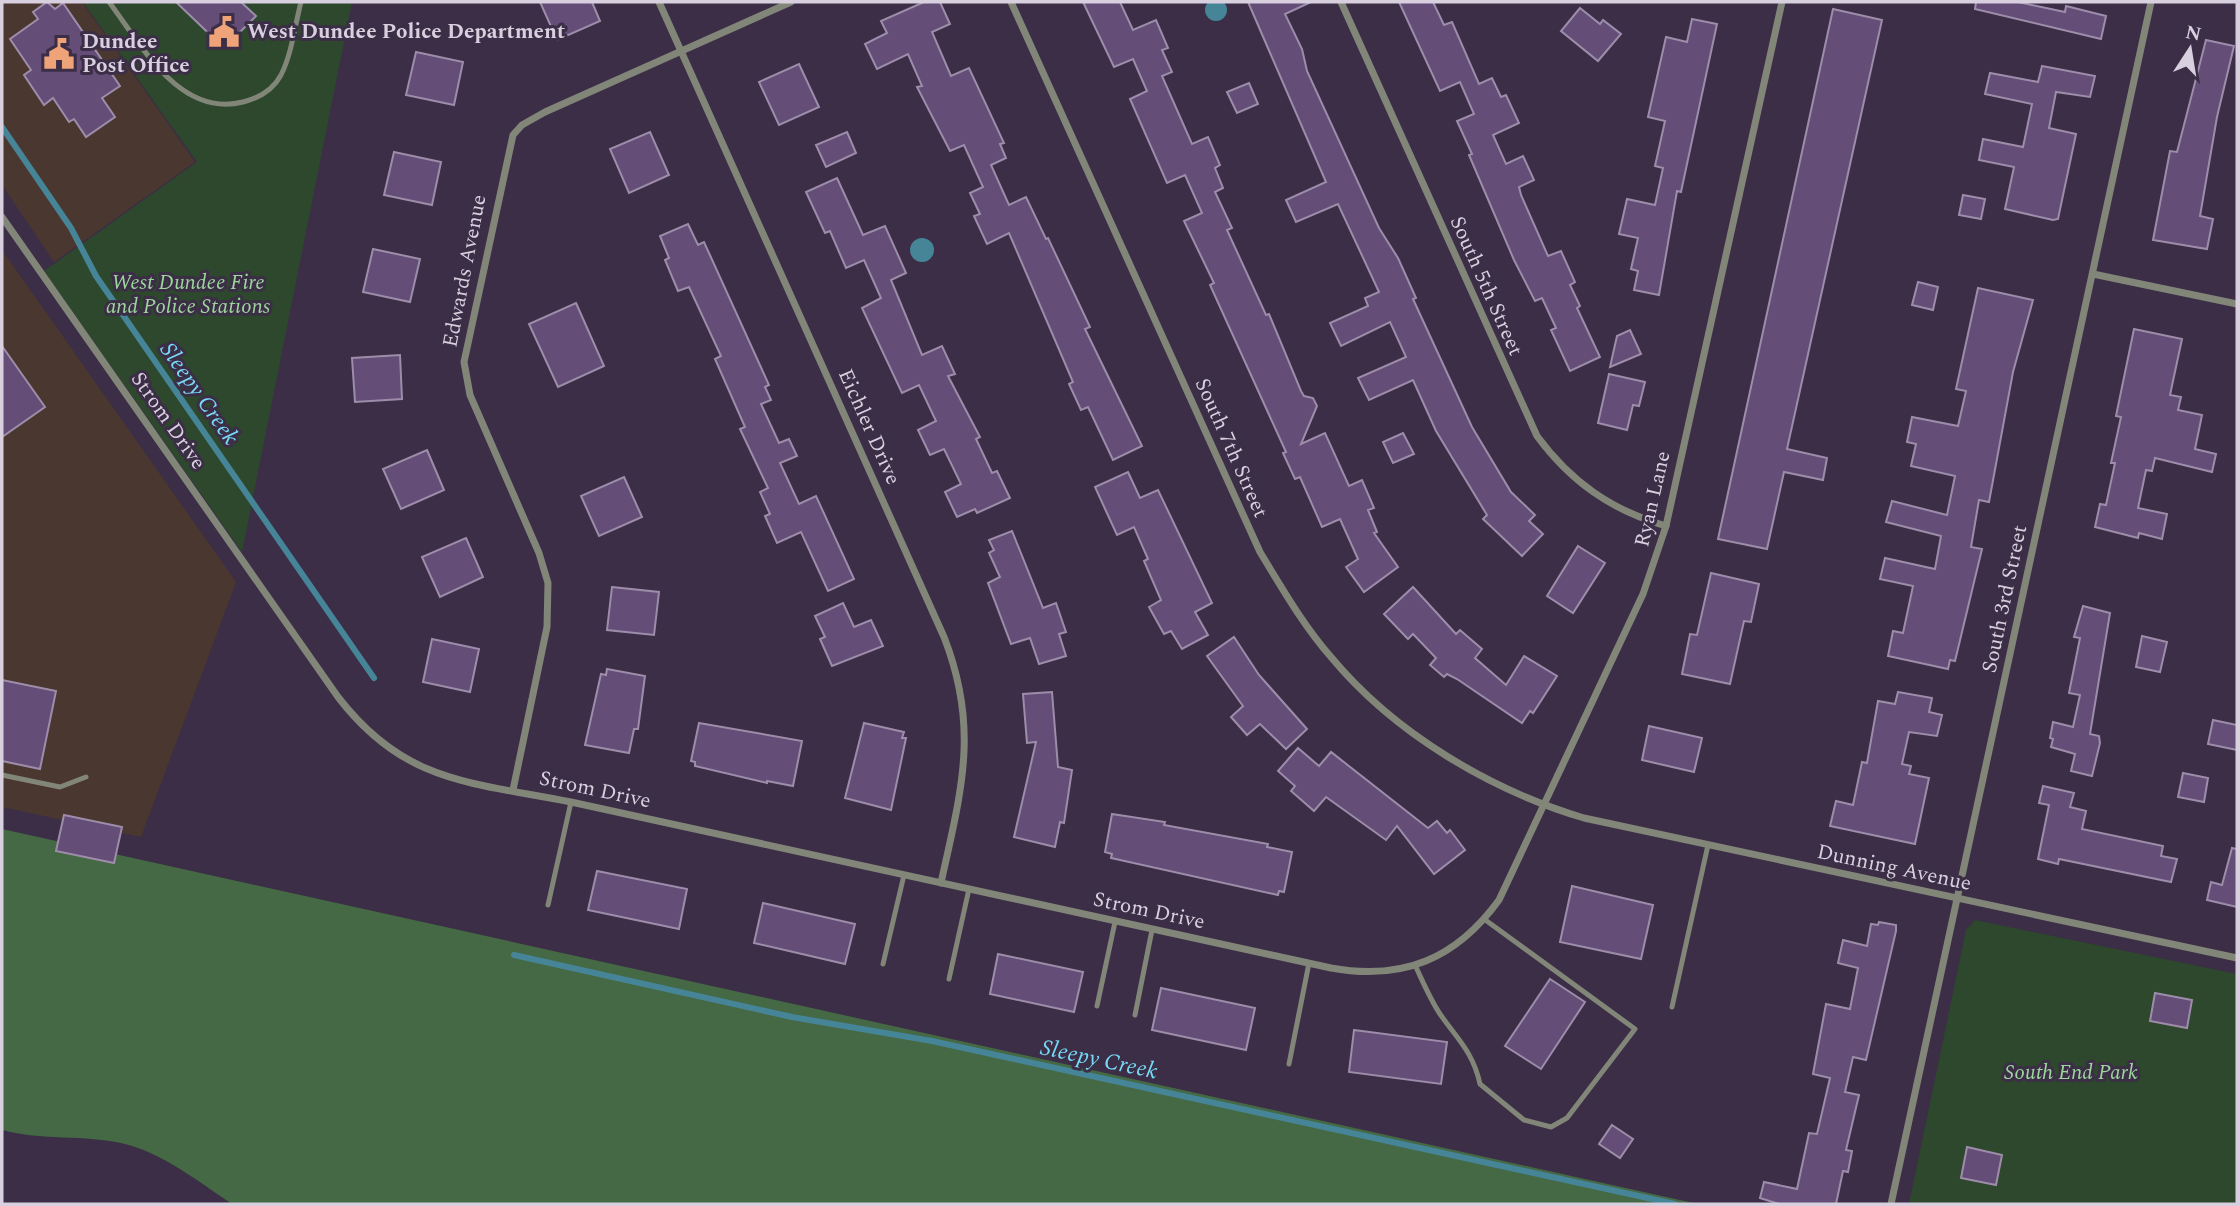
<svg xmlns="http://www.w3.org/2000/svg" width="2239" height="1206" viewBox="0 0 2239 1206" font-family="Spectral,serif">
  <rect width="100%" height="100%" fill="#3b2e46"/>
  <g fill="#4a372f">
    <path d="M2,2H82L195,162L54,262L2,185Z"/>
    <path d="M2,250L236,582L141,837L2,807Z"/>
  </g>
  <g fill="#2d482c">
    <path d="M83,2H352L242,552L44,271L197,162Z"/>
    <path d="M1975,920L2237,974V1204H1909L1966,930Z"/>
  </g>
  <path fill="#456944" d="M2,829L1698,1204H232C199,1182 164,1154 125,1144C84,1134 42,1141 2,1130Z"/>
  <g fill="#468598">
    <circle cx="1216" cy="10" r="11"/>
    <circle cx="922" cy="250" r="12"/>
  </g>
  <g fill="none" stroke-linecap="round" stroke-linejoin="round">
    <g stroke="#468598" stroke-width="6">
      <path d="M2,127L71,228L96,276L374,678"/>
      <path d="M514,955L792,1017L932,1041L1675,1204"/>
    </g>
  </g>
  <g fill="#644d76" stroke="#9d8daa" stroke-width="2">
    <path d="M47,2L55,9L63,3L120,86L102,98L115,117L86,137L74,119L69,122L53,98L44,105L24,75L31,70L10,39L38,19L33,12Z"/>
    <path d="M176,2H241L256,16L224,48Z"/>
    <path d="M540,2H592L600,21L557,40Z"/>
    <path d="M924,2H940L950,24L932,32L951,76L969,68L1004,143L1000,144L1006,158L991,165L1009,205L1026,197L1046,239L1048,238L1090,327L1085,329L1142,446L1113,460L1088,407L1081,410L1069,384L1073,382L1009,233L987,244L974,216L980,214L970,193L983,187L964,145L950,151L917,87L922,86L908,54L877,69L865,44L887,33L881,21Z"/>
    <path d="M1083,2H1120L1133,30L1156,20L1168,48L1162,50L1172,72L1162,76L1192,144L1208,137L1220,165L1215,168L1223,188L1215,192L1232,228L1227,230L1266,315L1269,314L1301,391L1304,396L1313,398L1317,406L1301,444L1325,433L1349,486L1362,480L1374,508L1368,510L1377,532L1374,533L1398,567L1364,592L1346,567L1358,559L1340,519L1322,527L1300,477L1295,479L1283,453L1286,452L1210,285L1214,283L1184,221L1202,213L1185,175L1167,183L1130,99L1147,91L1133,59L1114,67Z"/>
    <path d="M1248,2H1311L1285,14L1302,49L1307,71L1379,228L1398,258L1416,298L1413,299L1472,427L1511,492L1535,515L1529,521L1543,534L1522,556L1483,519L1487,515L1436,431L1413,380L1369,400L1358,378L1406,357L1390,322L1341,346L1330,323L1368,306L1365,298L1379,292L1338,204L1296,222L1286,200L1326,182Z"/>
    <path d="M1399,2H1433L1444,25L1452,22L1479,84L1492,78L1501,97L1506,95L1519,123L1493,135L1506,164L1523,156L1534,180L1519,187L1521,195L1548,256L1561,251L1575,282L1570,285L1580,306L1577,308L1600,357L1570,371L1551,330L1556,328L1542,298L1535,301L1514,260L1469,155L1472,154L1457,121L1474,114L1460,82L1440,91Z"/>
    <path d="M1976,2H2018L2065,12L2066,6L2106,16L2101,39L1975,9Z"/>
    <path d="M1580,8L1600,24L1603,20L1621,34L1598,61L1561,31Z"/>
    <path d="M1833,9L1882,20L1787,449L1827,458L1823,480L1784,472L1767,549L1718,539Z"/>
    <path d="M1692,19L1717,24L1681,192L1677,191L1659,295L1634,290L1638,271L1631,269L1638,238L1619,234L1627,199L1655,205L1663,168L1655,166L1665,121L1648,117L1666,37L1687,42Z"/>
    <path d="M2206,40L2234,46L2217,117L2200,216L2213,219L2207,249L2153,240L2170,151L2177,152Z"/>
    <path d="M416,52L463,62L454,105L406,95Z"/>
    <path d="M799,64L819,107L779,125L759,82Z"/>
    <path d="M2042,66L2095,76L2090,97L2056,92L2049,128L2076,134L2058,219L2053,220L2005,209L2014,167L1979,160L1983,139L2023,147L2032,104L1985,94L1990,73L2038,82Z"/>
    <path d="M1249,83L1258,104L1237,113L1227,92Z"/>
    <path d="M650,132L669,175L629,193L610,149Z"/>
    <path d="M847,132L856,153L826,167L816,145Z"/>
    <path d="M394,152L441,162L432,205L384,195Z"/>
    <path d="M837,178L863,235L885,226L906,273L891,280L922,355L942,346L955,374L948,376L980,437L976,439L992,473L997,471L1010,498L977,513L975,509L957,517L945,492L961,484L944,449L930,455L918,430L936,421L919,385L902,393L862,308L881,298L864,260L846,268L830,231L825,233L806,192Z"/>
    <path d="M1963,195L1985,199L1981,219L1959,215Z"/>
    <path d="M688,224L698,245L704,242L769,385L765,387L771,400L761,404L779,443L789,439L797,456L780,463L799,504L816,496L854,579L828,591L801,532L777,543L765,516L770,514L760,492L768,488L740,429L745,427L715,359L721,356L689,287L678,291L665,260L669,258L660,236Z"/>
    <path d="M373,249L420,259L410,302L363,292Z"/>
    <path d="M1918,282L1938,287L1933,310L1912,305Z"/>
    <path d="M1978,288L2033,300L2013,372L1989,502L1979,500L1971,547L1982,549L1955,661L1950,660L1948,669L1888,656L1893,631L1903,633L1913,586L1880,579L1885,558L1935,569L1941,536L1886,522L1892,501L1947,515L1955,476L1911,466L1916,444L1907,442L1912,417L1958,426L1966,391L1956,389Z"/>
    <path d="M576,303L604,366L558,387L529,324Z"/>
    <path d="M2134,329L2182,339L2170,395L2181,397L2178,410L2202,415L2195,449L2216,454L2212,472L2155,458L2152,471L2146,470L2138,508L2167,514L2162,539L2139,533L2138,538L2095,527L2100,504L2106,505L2115,463H2111L2121,417L2116,416Z"/>
    <path d="M1630,330L1641,354L1610,367L1617,336Z"/>
    <path d="M2,346L45,407L2,437Z"/>
    <path d="M400,355L402,399L355,402L352,358Z"/>
    <path d="M1609,374L1645,382L1639,406L1633,405L1627,430L1598,423Z"/>
    <path d="M1403,433L1414,454L1393,463L1383,442Z"/>
    <path d="M427,450L444,490L401,509L383,469Z"/>
    <path d="M1128,472L1140,498L1158,490L1212,603L1195,612L1208,635L1182,649L1171,631L1164,634L1149,607L1161,600L1144,561L1148,559L1134,527L1117,535L1095,487Z"/>
    <path d="M624,477L642,517L599,536L581,496Z"/>
    <path d="M1012,531L1043,608L1056,603L1066,632L1059,634L1066,656L1039,664L1030,638L1011,644L988,583L1000,577L989,553L994,550L989,540Z"/>
    <path d="M466,538L483,577L440,597L422,557Z"/>
    <path d="M1578,546L1605,563L1573,613L1547,596Z"/>
    <path d="M1711,573L1759,584L1751,622L1744,621L1730,684L1682,674L1690,634L1697,635Z"/>
    <path d="M612,587L659,592L654,635L607,630Z"/>
    <path d="M1413,587L1456,634L1460,630L1482,649L1475,658L1506,685L1524,656L1557,676L1533,713L1530,711L1522,723L1457,679L1447,674L1444,677L1430,665L1436,658L1413,634L1408,639L1384,614Z"/>
    <path d="M843,603L854,627L871,620L883,646L832,666L820,639L825,637L815,616Z"/>
    <path d="M2083,606L2110,613L2090,734L2099,736L2100,743L2092,776L2071,771L2075,754L2051,747L2053,739L2050,738L2053,722L2073,727L2080,695L2069,693L2080,638L2074,637Z"/>
    <path d="M2142,636L2167,642L2160,672L2136,667Z"/>
    <path d="M1234,637L1259,675L1307,729L1286,749L1260,724L1247,735L1231,717L1243,706L1207,656Z"/>
    <path d="M432,639L479,649L470,692L423,682Z"/>
    <path d="M607,669L645,676L638,729H634L629,753L585,745L601,674L606,675Z"/>
    <path d="M2,680L56,691L40,769L2,761Z"/>
    <path d="M1052,692L1058,767L1072,770L1064,823L1060,822L1055,847L1014,837L1036,742L1027,743L1023,694Z"/>
    <path d="M1898,692L1932,698L1929,712L1942,715L1937,736L1909,732L1902,764L1911,766L1909,774L1929,778L1915,844L1830,826L1836,801L1853,805L1862,762L1867,763L1878,701L1895,704Z"/>
    <path d="M2213,720L2237,725V750L2208,744Z"/>
    <path d="M699,723L802,741L793,786L767,781V783L695,766V762L691,761Z"/>
    <path d="M864,723L904,732L902,738H906L891,810L845,798Z"/>
    <path d="M1649,726L1702,738L1694,772L1642,760Z"/>
    <path d="M1298,748L1319,766L1331,752L1428,828L1437,821L1447,833L1450,830L1465,850L1434,874L1397,826L1386,840L1326,797L1314,811L1291,791L1295,786L1278,771Z"/>
    <path d="M2183,773L2208,778L2204,802L2178,797Z"/>
    <path d="M2043,786L2074,793L2070,807L2086,811L2082,829L2163,846L2161,856L2177,859L2171,882L2059,859L2058,864L2038,859L2049,805L2039,803Z"/>
    <path d="M1112,814L1165,822L1164,825L1268,844L1267,847L1292,852L1284,892L1279,891L1278,895L1111,858L1112,854L1105,852Z"/>
    <path d="M64,815L122,827L114,863L56,851Z"/>
    <path d="M2232,848L2237,849V907L2207,900L2211,882L2222,885Z"/>
    <path d="M597,871L687,889L679,929L588,910Z"/>
    <path d="M1572,886L1653,905L1641,959L1560,942Z"/>
    <path d="M763,903L855,924L845,964L754,943Z"/>
    <path d="M1879,922L1896,925V931L1866,1060L1853,1057L1845,1092L1859,1095L1846,1150L1852,1151L1848,1172L1843,1171L1836,1204H1779L1760,1198L1764,1182L1797,1189L1809,1133L1817,1134L1830,1078L1813,1074L1826,1004L1850,1009L1858,968L1838,963L1843,940L1867,946L1871,924L1878,925Z"/>
    <path d="M998,954L1083,972L1074,1012L990,994Z"/>
    <path d="M1550,979L1585,1002L1541,1069L1505,1046Z"/>
    <path d="M1161,988L1255,1008L1246,1050L1152,1030Z"/>
    <path d="M2155,993L2192,1000L2187,1028L2150,1021Z"/>
    <path d="M1354,1030L1447,1042L1441,1084L1349,1072Z"/>
    <path d="M1612,1125L1633,1139L1620,1158L1599,1144Z"/>
    <path d="M1967,1147L2002,1155L1996,1185L1961,1178Z"/>
  </g>
  <g fill="none" stroke-linecap="round" stroke-linejoin="round">
    <g stroke="#828678" stroke-width="5">
      <path d="M109,2C141,44 179,118 243,102C259,98 273,90 281,75C292,53 295,25 301,2"/>
      <path d="M2,775L60,787L86,777"/>
      <path d="M548,905L571,802"/>
      <path d="M883,964L904,875"/>
      <path d="M1415,965C1423,982 1430,999 1440,1014C1458,1040 1473,1052 1480,1084L1524,1120L1551,1127L1567,1118L1635,1029L1484,919"/>
      <path d="M949,979L969,889"/>
      <path d="M1097,1006L1115,922"/>
      <path d="M1672,1007L1708,845"/>
      <path d="M1135,1015L1152,930"/>
      <path d="M1289,1064L1309,963"/>
    </g>
    <g stroke="#828678" stroke-width="7">
      <path d="M659,2L944,637C980,729 961,791 941,883"/>
      <path d="M1011,2L1260,552C1282,588 1303,625 1331,657C1394,733 1490,790 1584,818L2237,958"/>
      <path d="M1341,2L1537,436C1571,482 1611,510 1666,526"/>
      <path d="M2,217L338,697C405,784 471,782 571,802L1331,968C1403,981 1456,959 1499,900L1643,594L1666,526L1782,2"/>
      <path d="M2093,274L2237,304"/>
      <path d="M513,790L547,627L548,583L539,553L470,395L464,362L513,135L522,125L545,112L791,2"/>
      <path d="M1891,1204L2151,2"/>
    </g>
  </g>
  <defs>
    <symbol id="civic-bare" viewBox="-9 -9 18 18"><path d="M-.6-6.5H3V-4.5H.6V-3L4-1V1h2V6H-6V1h2V-1L-.6-3ZM-1.2 2.5V6h2.4V2.5Z" fill="#efa378" stroke="#3b2e46" stroke-width="2.5" paint-order="stroke"/></symbol>
  </defs>
  <g fill-rule="evenodd">
    <use href="#civic-bare" x="202" y="10" width="44" height="44"/>
    <use href="#civic-bare" x="37" y="32" width="44" height="44"/>
  </g>
  <g text-anchor="middle" dominant-baseline="central" stroke-width="6" stroke-linejoin="round" paint-order="stroke">
    <g font-size="21" font-weight="bold" fill="#d8d0df" stroke="#3b2e46" text-anchor="start">
      <text x="247" y="32">West Dundee Police Department</text>
      <text x="82" y="42">Dundee<tspan x="82" dy="24">Post Office</tspan></text>
    </g>
    <g font-size="21" fill="#d8d0df" stroke="#3b2e46">
      <text transform="translate(465 271) rotate(-79)">Edwards Avenue</text>
      <text transform="translate(1486 286) rotate(66)">South 5th Street</text>
      <text transform="translate(168 421) rotate(55)">Strom Drive</text>
      <text transform="translate(869 427) rotate(66)">Eichler Drive</text>
      <text transform="translate(1231 448) rotate(66)">South 7th Street</text>
      <text transform="translate(1653 499) rotate(-77)">Ryan Lane</text>
      <text transform="translate(2005 599) rotate(-78)">South 3rd Street</text>
      <text transform="translate(595 790) rotate(12)">Strom Drive</text>
      <text transform="translate(1894 868) rotate(12)">Dunning Avenue</text>
      <text transform="translate(1149 911) rotate(12)">Strom Drive</text>
    </g>
    <g font-size="21" font-style="italic" fill="#9dd79c" stroke="#3b2e46">
      <text x="188" y="283">West Dundee Fire<tspan x="188" dy="24">and Police Stations</tspan></text>
      <text x="2071" y="1073">South End Park</text>
    </g>
    <g font-size="23" font-style="italic" fill="#77d9f6" stroke="#3b2e46">
      <text transform="translate(199 394) rotate(55)">Sleepy Creek</text>
      <text transform="translate(1099 1060) rotate(12)">Sleepy Creek</text>
    </g>
  </g>
  <rect width="2239" height="1206" fill="none" stroke="#d8d0df" stroke-width="7"/>
  <g transform="translate(2190 49) rotate(12)" stroke="#3b2e46" stroke-width="5" paint-order="stroke">
  <path d="M0-5L12 26L0 18L-12 26Z" fill="#d8d0df"/>
  <text y="-10" font-size="19" font-weight="bold" text-anchor="middle" fill="#d8d0df">N</text>
  </g>
</svg>
